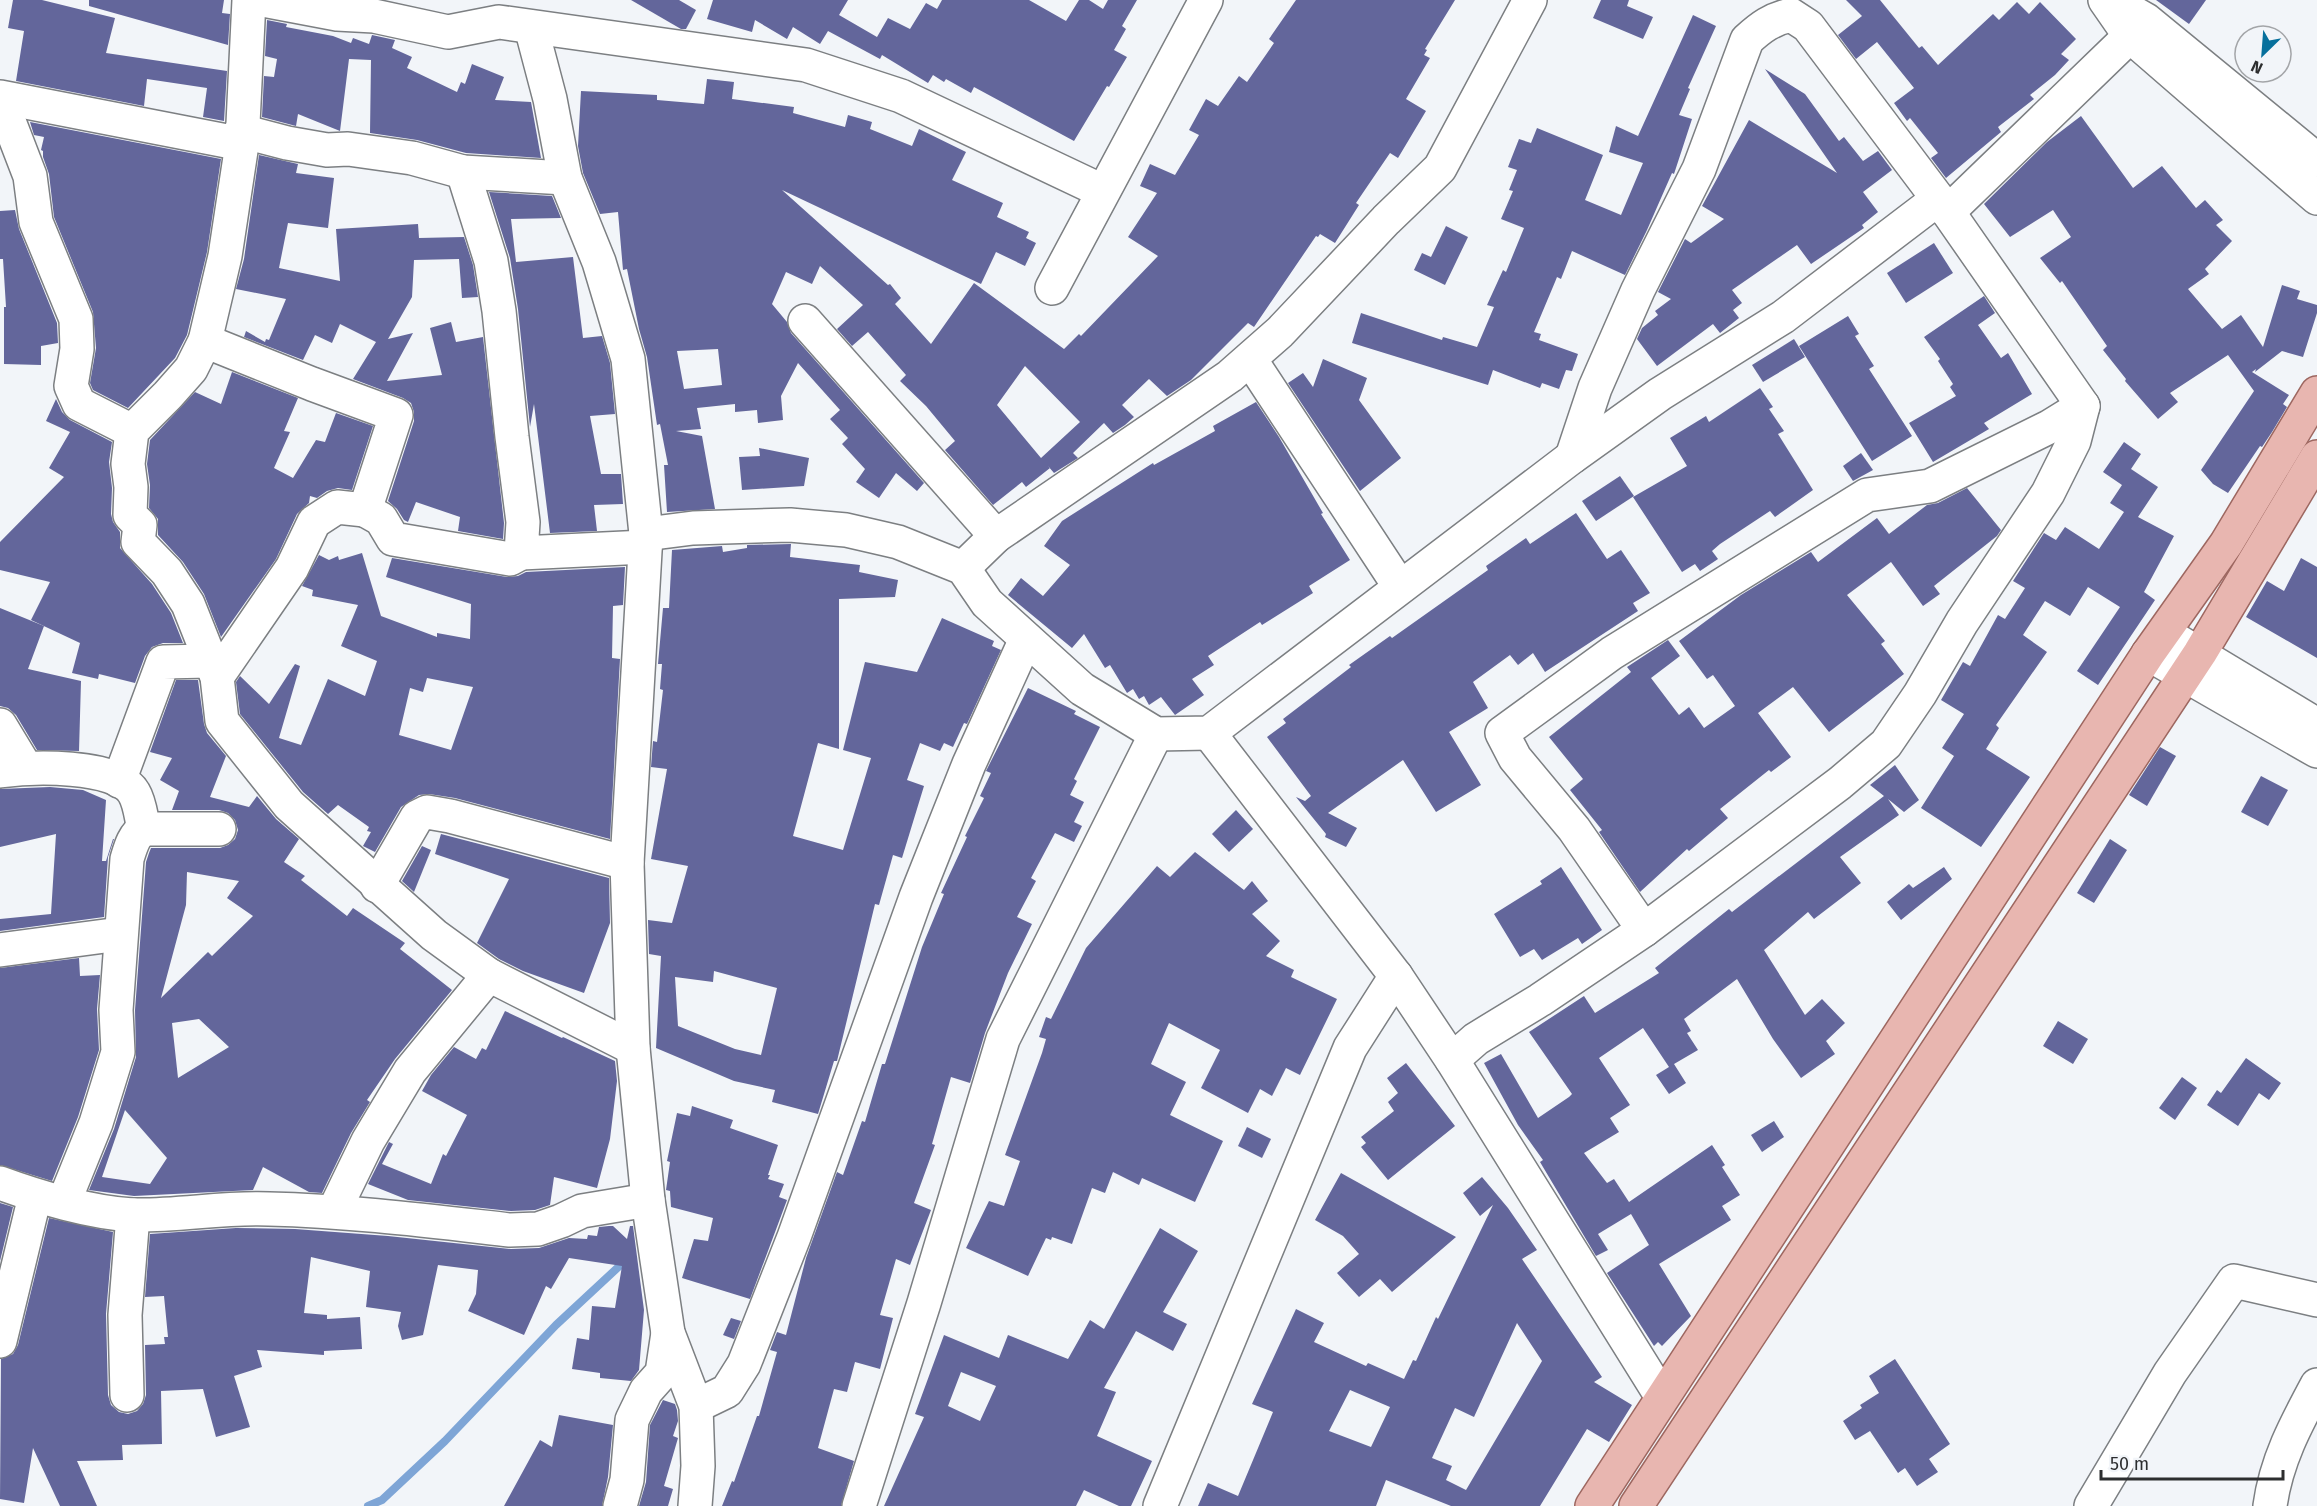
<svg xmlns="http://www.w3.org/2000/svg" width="2317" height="1506" viewBox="0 0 2317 1506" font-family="'Fira Sans',sans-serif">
  <rect width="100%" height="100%" fill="#f2f5f9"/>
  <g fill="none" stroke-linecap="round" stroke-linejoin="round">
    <path stroke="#7ea5d6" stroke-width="8" d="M368,1506L382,1500L445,1441L556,1325L627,1259"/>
  </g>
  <g fill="#63669b" fill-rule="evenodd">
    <path d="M13,0H42L115,18L106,53L227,71L224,121L203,117L207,88L147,79L144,106L16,81L24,31L8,28Z"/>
    <path d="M89,0H224L222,13L230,14L228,45L89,6Z"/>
    <path d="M631,0H679L696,10L686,29H681Z"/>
    <path d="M713,0H848L839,15L877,37L888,18L910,29L926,3L937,9L942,0H1029L1066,21L1079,0H1089L1103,9L1108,0H1137L1122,26L1126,29L1114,50L1127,57L1109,87L1107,86L1074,141L974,87L971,93L946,79L944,82L933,75L928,83L882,55L880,59L828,31L820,44L793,27L787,39L755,20L752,32L707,19Z"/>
    <path d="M1296,0H1455L1425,49L1427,50L1424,55L1430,58L1406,99L1426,111L1398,158L1390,153L1356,203L1359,205L1335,243L1320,234L1318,237L1316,236L1254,327L1248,323L1191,380L1167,396L1149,379L1122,405L1134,417L1125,425L1113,433L1104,423L1073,453L1078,458L1054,473L1048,466L1050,468L1026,487L1022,482L993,505L945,450L955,441L926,406L900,381L906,375L868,332L852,346L837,329L863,305L820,266L812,284L786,272L772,304L787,322L791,333L924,483L917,491L896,473L879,498L856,482L865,469L842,444L848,438L830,419L840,410L798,363L781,396L783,420L758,423L757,410L735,412V404L697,408L701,429L676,431L702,436L715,509L667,512L664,465H668L660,424L657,425L647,357L639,329L627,269L623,270L618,212L600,214L583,173L578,146L581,91L657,95V100L704,104L707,79L734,82L732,99L794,107L793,113L845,127L848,115L872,122L870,129L912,146L919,129L966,152L952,180L1003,203L997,217L1029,232L1026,238L1036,243L1025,266L996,252L981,284L782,190L888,285L890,284L901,298L895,304L931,344L974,283L1064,349L1079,334L1081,336L1158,256L1128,237L1157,193L1140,186L1150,164L1175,175L1199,135L1189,130L1206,99L1218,106L1239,76L1247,82L1274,43L1269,39ZM718,349L722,385L684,389L677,351ZM1025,366L1080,422L1041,458L997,405Z"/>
    <path d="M1601,0H1629L1627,6L1653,17L1643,39L1593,18Z"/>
    <path d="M1846,0H1880L1919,48L1922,46L1938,65L1993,14L1999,20L2017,2L2029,14L2040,2L2076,39L2061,54L2069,60L2055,75L2030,95L2034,99L1998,127L2001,132L1946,178L1931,158L1938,153L1910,118L1907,121L1894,103L1914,88L1877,42L1856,59L1838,35L1862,16Z"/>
    <path d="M2156,0H2206L2189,24Z"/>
    <path d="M1693,15L1716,26L1688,88L1690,89L1679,115L1692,119L1674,174L1672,173L1647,230L1625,275L1572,251L1561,279L1557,277L1555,282L1534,332L1541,334L1539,340L1578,354L1572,371L1566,370L1559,389L1542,383L1540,388L1493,370L1488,385L1352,343L1361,313L1442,340L1443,337L1477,347L1494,307L1487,305L1503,270L1506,272L1524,228L1501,219L1513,191L1509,190L1517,170L1508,167L1519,139L1531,143L1537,128L1603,155L1585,200L1621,215L1643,163L1609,152L1616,126L1638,136Z"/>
    <path d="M267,20L287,24L286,27L333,36L351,43L353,38L369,44L372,35L395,40L392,48L412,57L407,68L457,92L461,82L465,84L472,64L504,77L495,100L531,102L541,158L466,153L417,140L370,133L371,60L349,59L340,131L298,114L296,126L262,117L264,76L274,77L277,59L265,56Z"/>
    <path d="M1765,69L1805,94L1839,141L1844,137L1863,161L1878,151L1892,170L1863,192L1878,212L1862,225L1864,228L1811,264L1797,245L1732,290L1742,303L1733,310L1739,318L1720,333L1713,324L1657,366L1637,339L1642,328L1658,315L1655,311L1671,299L1658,292L1685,239L1691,243L1724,219L1702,206L1749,120L1837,173Z"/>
    <path d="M2081,116L2133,188L2162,166L2196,208L2205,200L2223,220L2216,225L2232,241L2205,269L2209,274L2188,289L2222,329L2241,315L2263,347L2282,285L2300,291L2297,299L2317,305V313L2303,357L2282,351L2255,372L2256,369L2252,372L2289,395L2283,404L2287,407L2272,432L2262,447L2260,446L2228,493L2213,484L2201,470L2254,391L2228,355L2170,393L2178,402L2158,419L2125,381L2126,379L2103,350L2107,346L2062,281L2060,283L2040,258L2071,237L2053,210L2010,237L1984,204L2047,142Z"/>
    <path d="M30,122L221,159L207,252L187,335L175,358L128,408L93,390L90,383L96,348L93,312L54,217L49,174L43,157V151L41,150L44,137L34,135Z"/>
    <path d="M259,155L298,164L296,173L334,178L328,228L288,223L279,268L340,281L336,229L418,224L419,238L464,237L473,265L478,297L462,298L459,259L414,260L412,297L388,339L413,333L387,381L442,375L430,328L451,322L456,342L483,337L504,523L503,539L458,531L460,517L416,502L408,522L404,520L397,509L388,501L414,421V412L411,403L403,398L353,379L376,342L340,324L332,343L315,335L303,360L244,337L246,331L265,342L266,339L269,340L286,299L236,289L244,259Z"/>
    <path d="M489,192L552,196L561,218L511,219L516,262L573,257L583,338L602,336L610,363L615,414L590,416L601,474H621L623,504L594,505L597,531L550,533L534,404L530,427L518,309L510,258Z"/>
    <path d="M15,210L19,229L57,323L58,343L41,346V365L4,364V307H6L3,259H0V211Z"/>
    <path d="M1446,226L1468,237L1445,285L1414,270L1422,253L1431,257Z"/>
    <path d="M1934,243L1953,273L1906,303L1887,273Z"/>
    <path d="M1984,296L1995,313L1978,325L2001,358L2008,353L2032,394L1984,423L1989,429L1933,462L1909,423L1956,396L1950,387L1953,384L1938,361L1940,359L1924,337Z"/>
    <path d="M1848,316L1859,334L1855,336L1874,366L1869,369L1912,436L1872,461L1799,346Z"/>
    <path d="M1794,339L1805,357L1763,382L1752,365Z"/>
    <path d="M1323,359L1367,378L1359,400L1401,458L1360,491L1288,383L1303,373L1313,387Z"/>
    <path d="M232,372L298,398L284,431L290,432L274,468L293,478L316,440L325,442L336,413L373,426L352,490L338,488L327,491L317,498L310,496L309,503L297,514L276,559L221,637L204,594L183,562L158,535V519L149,508L150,485L147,464L150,440L195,392L221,404Z"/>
    <path d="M1760,388L1773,407L1769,409L1784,431L1778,434L1813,490L1775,517L1770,511L1720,544L1712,551L1718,559L1700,571L1695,564L1682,572L1633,497L1687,466L1670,438L1706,416L1709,422Z"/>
    <path d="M56,399L62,412L70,420L112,442L109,462L112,488L111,514L113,522L120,532V548L152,584L171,613L183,643H163L152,647L145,656L135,683L99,674L98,679L72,673L80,643L31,620L50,582L0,570V542L64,477L49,468L70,432L46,421Z"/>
    <path d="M1256,402L1279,437L1323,513L1321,514L1350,560L1309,586L1313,593L1262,625L1260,622L1208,656L1214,665L1192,679L1204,695L1175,715L1161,697L1149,705L1144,696L1139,699L1133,689L1127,693L1110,665L1105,668L1084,634L1072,648L1008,595L1021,578L1043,596L1070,565L1044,546L1062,521L1153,463L1154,465L1215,431L1213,426Z"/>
    <path d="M2124,442L2141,454L2131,469L2158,487L2138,517L2174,536L2144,592L2155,600L2098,685L2077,671L2120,607L2088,587L2070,616L2045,601L2023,635L2047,652L1996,725L1999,728L1986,749L2030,777L1981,847L1921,808L1954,756L1942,748L1964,714L1941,700L1963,662L1970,666L1998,615L2005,619L2025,588L2013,581L2044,533L2056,540L2065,527L2099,549L2124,512L2110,503L2122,485L2103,472Z"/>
    <path d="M759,448L809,458L804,486L742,490L739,457L760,456Z"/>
    <path d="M1861,453L1873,470L1853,481L1843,466Z"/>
    <path d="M1620,476L1634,496L1596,521L1582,501Z"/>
    <path d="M1967,488L2001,530L1997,536L1934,586L1940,594L1923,606L1891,562L1847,595L1885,641L1881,644L1904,674L1829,732L1793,687L1758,713L1791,757L1771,772L1769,770L1720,809L1728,818L1689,851L1687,849L1640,892L1599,832L1602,830L1570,790L1583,779L1549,737L1631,672L1627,667L1668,640L1680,656L1651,678L1679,715L1689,707L1704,728L1735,706L1713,675L1707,679L1679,641L1741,595L1811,552L1818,562L1877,518L1889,534L1927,505L1938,503Z"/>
    <path d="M1576,513L1607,559L1621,550L1650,593L1633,603L1638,611L1545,672L1533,653L1518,665L1510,655L1473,682L1488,708L1449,732L1481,785L1436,812L1403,760L1328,813L1357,828L1346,847L1325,837L1326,834L1296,797L1305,801L1311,796L1267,737L1286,723L1283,719L1351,667L1349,665L1390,636L1392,638L1488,570L1486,566L1526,538L1530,544Z"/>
    <path d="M791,544L790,557L860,565L859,572L898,580L895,597L839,599V749L818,743L793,836L843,850L871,758L843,750L865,662L917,672L942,618L994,641L992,646L1001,650L967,724L964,723L953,747L944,743L940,751L920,743L907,780L924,786L902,858L893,855L879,905L875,904L837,1061H834L818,1114L772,1102L775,1090L734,1081L656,1048L661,956L649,954L648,920L672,923L688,866L651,859L667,769L651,767L653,741L657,742L663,690L660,689L662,664H658L663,608H669L672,550L722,546L723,552L747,548V545ZM714,971L777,988L761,1055L735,1049L678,1026L675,977L713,982Z"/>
    <path d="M362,553L381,616L437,637V633L470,639L471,604L386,577L392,558L507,577L518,576L526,572L625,567L623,605L613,606L612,658L620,659L610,839L455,798L429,794L419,795L401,807L375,852L363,846L371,832L367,831L369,827L338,805L328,814L303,792L240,714L236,682L240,676L269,704L295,664L300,666L279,738L301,745L328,679L365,696L377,661L341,646L358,605L312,596L313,590L302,586L319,555L329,560L338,556L339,560ZM427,678L473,687L451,750L399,735L410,688L423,692Z"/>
    <path d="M2301,558L2317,567V658L2246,617L2267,581L2284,591Z"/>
    <path d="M0,608L44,626L28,669L81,681L79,751L37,750L16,715L8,708L0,706Z"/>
    <path d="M176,680H198L204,724L207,733L226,756L210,797L249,807L257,796L276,819L299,839L284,862L305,876L301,880L347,916L353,908L405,943L400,949L452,990L395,1059L367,1100L370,1102L351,1133L322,1193L309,1192L263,1167L253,1190L134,1196L89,1190L114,1129L136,1057L135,1010L146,862L149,853L151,848H220L228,845L235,839L238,830L235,820L228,813L219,810H172L179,791L160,780L172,758L150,752ZM187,872L239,881L227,898L253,916L212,956L208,952L161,998L186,905ZM199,1019L229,1047L178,1078L172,1023ZM125,1110L167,1158L150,1184L102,1177Z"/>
    <path d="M1028,688L1076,711L1074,714L1100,727L1074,779L1077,781L1070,795L1084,802L1074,822L1082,826L1074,842L1055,833L1031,878L1036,881L1017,917L1032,924L1008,973L985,1033L970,1083L951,1077L932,1144L935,1145L914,1203L931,1210L910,1265L896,1259L880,1315L893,1318L880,1369L855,1362L847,1392L834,1389L818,1448L854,1461L841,1506H722L732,1481L734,1482L757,1416H759L777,1352L770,1350L777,1332L786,1335L806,1258L837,1172L843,1175L862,1121L865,1122L882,1064H885L922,947L944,894L941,893L967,837L965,836L984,798L980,796L991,773L986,771Z"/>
    <path d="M2160,747L2176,756L2147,806L2129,795Z"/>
    <path d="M1895,765L1919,800L1904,812L1888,799L1899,815L1840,857L1861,883L1814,919L1808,912L1764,950L1805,1015L1822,999L1845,1023L1826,1041L1835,1054L1801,1078L1773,1039L1737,979L1684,1019L1691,1031L1687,1033L1698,1050L1674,1064L1686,1083L1669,1094L1656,1075L1669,1067L1643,1028L1599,1058L1630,1105L1610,1118L1619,1132L1584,1153L1607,1183L1614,1179L1629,1202L1712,1145L1725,1165L1722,1167L1740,1195L1722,1206L1731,1220L1659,1264L1691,1316L1662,1346L1658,1342L1654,1346L1607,1273L1649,1245L1631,1214L1598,1234L1608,1250L1596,1256L1540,1162L1543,1160L1518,1125L1484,1063L1501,1054L1538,1118L1569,1097L1572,1094L1529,1032L1584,996L1595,1013L1659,973L1655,968L1729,909L1732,912L1884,796L1870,785Z"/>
    <path d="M2261,776L2288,790L2268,826L2241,812Z"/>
    <path d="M50,787L83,790L106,800L102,861H106L113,839H114L108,857L104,917L0,931V919L51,914L56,834L0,847V789Z"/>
    <path d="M1236,810L1253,829L1229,852L1212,834Z"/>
    <path d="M441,834L609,878L610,923L584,993L523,971L499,959L477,943L509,879L435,854Z"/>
    <path d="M2110,839L2127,850L2094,903L2077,893Z"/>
    <path d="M422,846L431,850L414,892L402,881Z"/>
    <path d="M1195,852L1244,890L1252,881L1268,901L1252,914L1280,941L1266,956L1294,970L1291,977L1337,999L1300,1075L1286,1068L1272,1096L1260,1089L1248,1113L1201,1088L1220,1050L1169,1023L1151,1064L1186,1082L1170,1115L1223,1141L1195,1202L1142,1178L1139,1185L1113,1172L1105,1193L1092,1188L1072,1244L1052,1237L1051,1240L1046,1238L1028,1276L966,1248L989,1201L1004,1206L1020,1161L1005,1155L1042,1053L1046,1039L1039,1037L1046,1017L1051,1019L1086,948L1157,866L1170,877Z"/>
    <path d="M1561,867L1602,930L1582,944L1578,938L1542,960L1534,949L1520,957L1494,914L1542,884L1540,881Z"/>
    <path d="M1944,867L1952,879L1901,920L1887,902L1909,884L1913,888Z"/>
    <path d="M79,958L80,976L100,975L97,1009L99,1050L78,1117L52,1181L0,1165V968Z"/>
    <path d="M505,1011L562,1038L563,1037L615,1061L617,1081L610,1139L597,1188L554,1177L550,1205L535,1210L511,1211L408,1200L368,1184L389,1142L393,1144L382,1164L431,1184L443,1154L446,1156L467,1115L422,1091L431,1075L454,1047L476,1059L482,1048L486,1050Z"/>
    <path d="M2058,1021L2088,1039L2073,1064L2043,1046Z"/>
    <path d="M2246,1058L2281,1083L2269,1100L2259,1093L2238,1126L2207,1105L2217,1090L2221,1093Z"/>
    <path d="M1406,1063L1455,1126L1388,1180L1361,1147L1366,1143L1361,1137L1394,1111L1388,1102L1398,1093L1387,1078Z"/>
    <path d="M2182,1077L2197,1088L2175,1120L2159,1108Z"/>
    <path d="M692,1106L733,1120L730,1128L778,1145L768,1175H770L768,1179L784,1184L779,1197L787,1200L750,1299L682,1278L694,1239L708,1241L713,1218L671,1207L670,1191L666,1190L670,1162L667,1161L677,1113L690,1116Z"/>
    <path d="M1774,1121L1784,1137L1762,1152L1751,1135Z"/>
    <path d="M1247,1127L1271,1139L1262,1158L1238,1146Z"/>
    <path d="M1341,1173L1456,1237L1392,1292L1380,1279L1359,1297L1337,1273L1359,1254L1343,1236L1315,1220Z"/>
    <path d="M1482,1177L1508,1208L1537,1250L1522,1259L1602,1377L1594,1382L1632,1405L1609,1442L1587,1429L1540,1506H1451L1386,1480L1376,1506H1198L1208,1483L1238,1496L1273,1412L1252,1404L1296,1309L1324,1323L1314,1342L1366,1366L1368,1363L1404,1379L1413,1360L1416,1361L1436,1317L1438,1319L1493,1205L1480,1216L1463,1193ZM1517,1323L1542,1361L1466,1490L1446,1480L1452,1466L1432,1458L1455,1408L1474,1417ZM1350,1390L1390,1407L1371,1447L1329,1431Z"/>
    <path d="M0,1203L13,1207L0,1261Z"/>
    <path d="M49,1218L113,1232L106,1314L108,1395L111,1405L119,1412L128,1414L137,1411L143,1404L146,1395L145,1345L165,1344L164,1337H168L164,1296L145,1297L150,1234L236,1228L295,1229L388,1236L511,1249L539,1248L569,1238L587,1239L588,1235L597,1236L599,1227L609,1226H613L627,1239L630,1226H633L644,1310L639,1370L631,1381L600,1378V1373L572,1369L577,1338L589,1340L592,1306L615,1308L622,1266L569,1258L551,1289L546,1286L524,1335L468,1311L476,1294L478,1270L438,1265L423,1335L402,1340L398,1326L401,1312L366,1307L370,1271L311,1257L304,1313L327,1315V1319L360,1317L362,1349L324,1351V1355L257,1350L262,1367L234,1376L250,1427L216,1437L203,1389L161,1391L162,1444L122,1445L123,1460L77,1461L97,1506H60L33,1448L24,1503L0,1499L1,1359L13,1354L18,1345Z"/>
    <path d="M1160,1228L1198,1251L1163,1312L1187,1324L1173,1351L1136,1331L1104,1388L1116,1392L1097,1436L1152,1461L1131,1506H1119L1084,1490L1076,1506H884L924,1417L915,1414L944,1335L999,1358L1008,1335L1068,1359L1090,1320L1104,1329ZM961,1372L996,1386L980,1421L948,1406Z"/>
    <path d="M731,1318L741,1321L734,1339L723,1335Z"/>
    <path d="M1895,1359L1950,1444L1929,1459L1938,1472L1917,1486L1905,1468L1898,1473L1870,1431L1855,1440L1843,1421L1862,1408L1860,1405L1879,1393L1869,1376Z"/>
    <path d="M663,1400L675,1404L677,1410L678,1421L673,1436L678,1438L664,1486L673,1489L668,1506H639L646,1482L650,1425Z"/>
    <path d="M559,1415L613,1425L608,1477L602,1506H504L540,1440L552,1447Z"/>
  </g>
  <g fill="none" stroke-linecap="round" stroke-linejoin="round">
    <defs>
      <g id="minor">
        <path d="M249,0L242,144L225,256L205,341L191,369L168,395L132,431L128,464L131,487L130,515L140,525L138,542L167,572L188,604L217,677L222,721L289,805L434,935L489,975L633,1048"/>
        <path d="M263,0L337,14L374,16L448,32L499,22L806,65L901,96L1102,191"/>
        <path d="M2105,0L2130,36L2317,198"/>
        <path d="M2111,0L2146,20L2317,160"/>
        <path d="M531,27L550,99L565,178L599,262L628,359L646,534L627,863L633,1048L648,1200L668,1333L696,1406L698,1466L695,1506"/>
        <path d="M0,97L242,144"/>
        <path d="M0,98L30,176L36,222L76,319L77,349L71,386L79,404L132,431"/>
        <path d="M241,131L287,143L327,150L348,149L412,158L463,172L565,178"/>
        <path d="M463,172L491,261L499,311L512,437L523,522L521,553L645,547"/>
        <path d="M1948,212L2130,36"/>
        <path d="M1052,288L1206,0"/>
        <path d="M805,321L996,536"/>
        <path d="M205,341L312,384L396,415L365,510L381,519L393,539L510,559L521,553"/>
        <path d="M1250,359L1400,587"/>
        <path d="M646,534L693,528L790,525L846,530L898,542L963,568L987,603L1082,689L1156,734L1209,733L1572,457L1660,394L1783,317L1938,199"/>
        <path d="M963,568L996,536L1230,376L1280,332L1386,220L1440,168L1530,0"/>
        <path d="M2164,633L2317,725"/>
        <path d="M2148,654L2317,751"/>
        <path d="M217,677L292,568L314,522L337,507L365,510"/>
        <path d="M0,725L26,768"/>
        <path d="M1209,733L1396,976L1452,1060L1662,1397"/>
        <path d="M0,771C29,767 117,763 134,793C140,803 141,817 144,829H219"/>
        <path d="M119,781L163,662L209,661"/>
        <path d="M377,886L417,817L427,812L450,816L627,863"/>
        <path d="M1644,930L1574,829L1515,758L1502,733L1612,653L1867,495L1930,486L2049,427L2083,406"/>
        <path d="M0,950L120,934"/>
        <path d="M1452,1060L1476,1039L1540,1000L1644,930L1840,783L1886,744L1920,694L1962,622L2048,493L2074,441L2083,406L1948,212L1808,26L1791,15C1772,19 1761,27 1747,40L1699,169L1638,290L1595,388L1572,457"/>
        <path d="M0,1183C38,1197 92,1213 133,1215C178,1216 224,1207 269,1209C350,1211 430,1221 510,1230L538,1229L561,1221L582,1211L648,1200"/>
        <path d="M64,1202L96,1123L118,1052L116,1010L127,859C130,849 134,834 144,829"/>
        <path d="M334,1211L368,1141L410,1071L489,975"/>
        <path d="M0,1341L35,1196"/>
        <path d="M127,1395L125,1315L133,1215"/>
        <path d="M696,1406L727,1391L744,1364L794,1237L916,897L969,764L1026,639"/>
        <path d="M620,1506L627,1480L632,1420L646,1391L662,1373L668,1333"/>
        <path d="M859,1506L924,1303L1003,1039L1156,734"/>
        <path d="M1160,1506L1350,1048L1396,976"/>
        <path d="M2091,1506L2170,1373L2234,1281L2317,1300"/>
        <path d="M2270,1506C2276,1461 2296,1424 2317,1385"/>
      </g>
      <g id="major">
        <path d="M1592,1506L2148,654L2226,544L2317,393"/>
        <path d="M1636,1506L2200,653L2317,457"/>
      </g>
    </defs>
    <use href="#minor" stroke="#7c7f82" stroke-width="36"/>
    <use href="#major" stroke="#9d6760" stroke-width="36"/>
    <use href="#minor" stroke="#fff" stroke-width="33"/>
    <use href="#major" stroke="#e8b6b0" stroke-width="33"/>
  </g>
  <g transform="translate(2263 54) rotate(205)"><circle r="28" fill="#f2f5f9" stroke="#a3a5a8" stroke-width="1.5"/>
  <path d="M0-4.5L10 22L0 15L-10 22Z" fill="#07709c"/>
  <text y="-9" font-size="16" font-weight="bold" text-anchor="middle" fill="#2d2e2f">N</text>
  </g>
  <path d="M2101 1470v9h182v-9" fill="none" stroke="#2d2e2f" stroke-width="3"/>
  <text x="2110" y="1470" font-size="18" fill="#2d2e2f" stroke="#f2f5f9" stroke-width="4.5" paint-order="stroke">50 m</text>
</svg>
